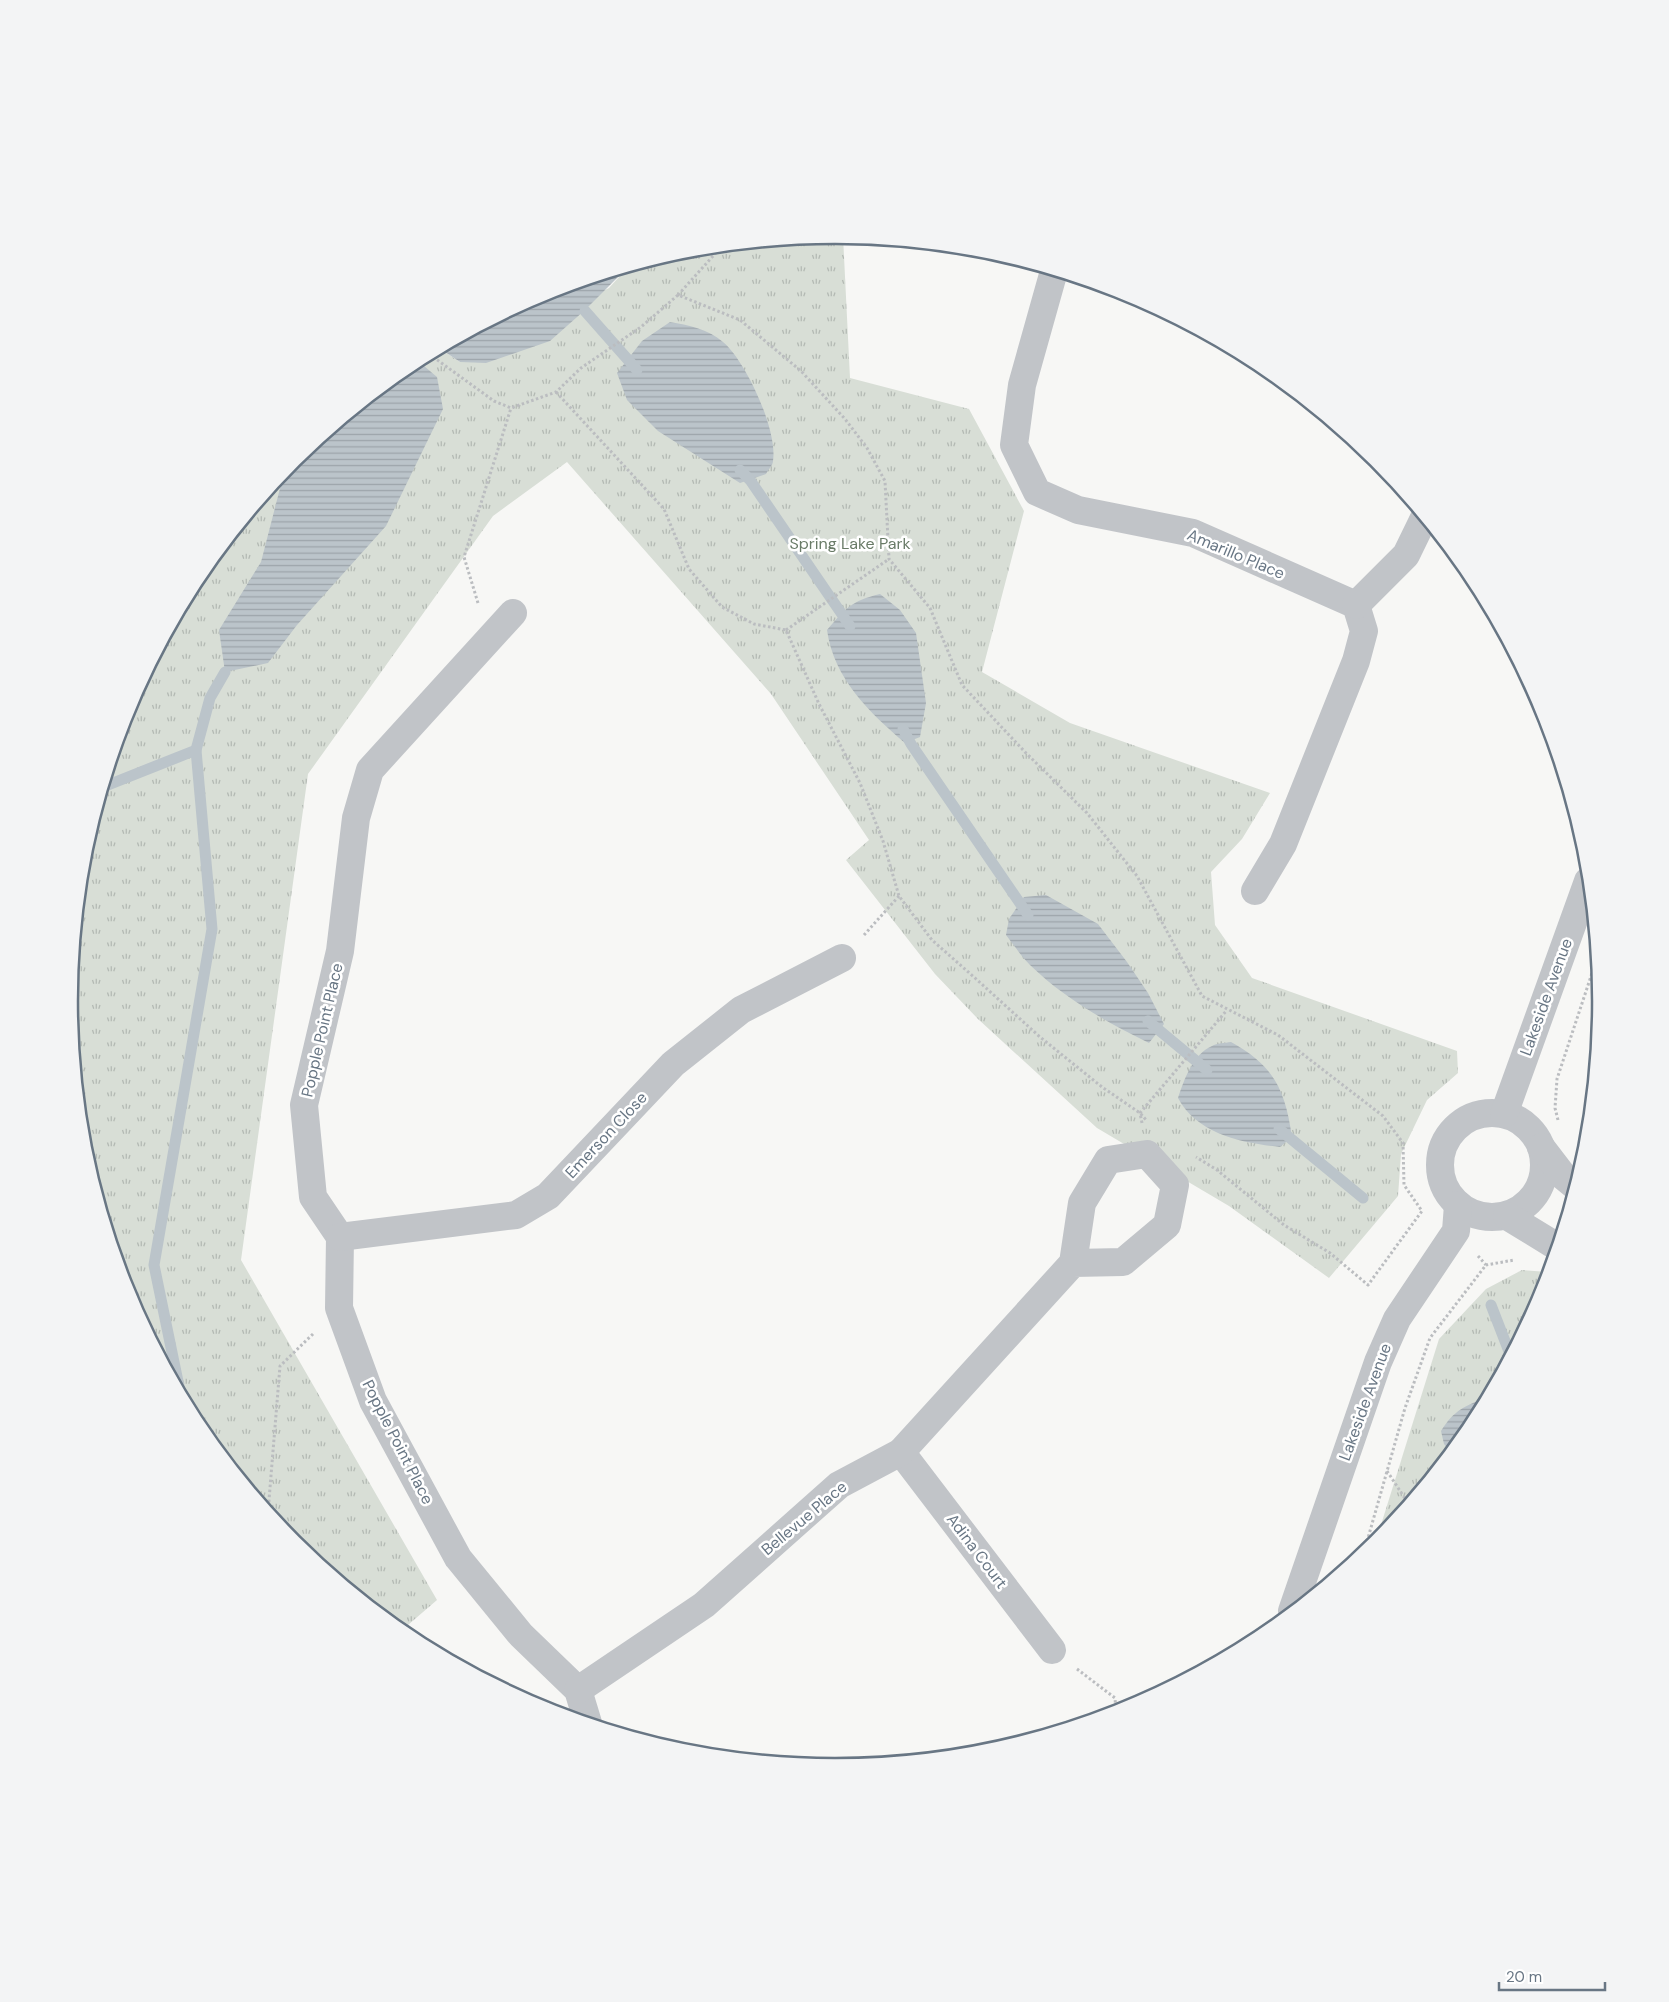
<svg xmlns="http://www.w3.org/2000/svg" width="1669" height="2002" viewBox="0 0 1669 2002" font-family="'DM Sans',sans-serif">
  <defs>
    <pattern id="grass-tufts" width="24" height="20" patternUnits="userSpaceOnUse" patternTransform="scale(1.25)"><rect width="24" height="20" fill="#d8ded6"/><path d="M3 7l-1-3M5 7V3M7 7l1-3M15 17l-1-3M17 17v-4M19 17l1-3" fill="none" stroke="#b3b9b3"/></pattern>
    <pattern id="water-rules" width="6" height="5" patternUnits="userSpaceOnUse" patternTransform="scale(1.25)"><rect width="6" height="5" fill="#bbc4ca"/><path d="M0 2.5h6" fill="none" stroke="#9ca4aa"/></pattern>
  </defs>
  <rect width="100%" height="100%" fill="#f7f7f5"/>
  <g fill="url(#grass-tufts)">
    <path d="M835,235L843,236L850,378L969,409L1024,511L982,672L1070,723L1270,793L1242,839L1211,872L1215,925L1252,978L1457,1051L1458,1073L1427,1100L1401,1154L1398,1196L1329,1278L1229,1206L1097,1128L978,1019L935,974L846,860L869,840L771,694L567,462L493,516L308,774L241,1260L437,1600L401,1631L293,1542L198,1426L127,1294L83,1150L69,1001L84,851L127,708L198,575L293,459L409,364L439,348L460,362L609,288L628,267L685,250Z"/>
    <path d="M1522,1270L1548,1272L1542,1294L1471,1427L1375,1544L1439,1339L1486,1289Z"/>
  </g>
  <g fill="url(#water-rules)">
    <path d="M628,267L585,310L550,341L486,363L460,362L439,348L542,293Z"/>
    <path d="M670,322C688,325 708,329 723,342C746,361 778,431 773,461C773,465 768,470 766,474L740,483L658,431L627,400L617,373L642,341Z"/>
    <path d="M417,360L437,377L443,409L386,526L297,625L268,663L225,672L219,630L261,562L285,469L293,459Z"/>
    <path d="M880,594L900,610L916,633L926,703L920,737L905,743C869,712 834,679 827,630C846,608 851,601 880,594Z"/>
    <path d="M1046,895L1098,924L1127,962L1148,993L1164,1024L1149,1043C1106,1022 1064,998 1030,965C1021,956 1014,945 1006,935L1009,919L1024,897Z"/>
    <path d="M1231,1042C1274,1066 1285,1089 1292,1137L1280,1147C1242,1143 1197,1134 1178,1098C1184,1080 1193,1054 1212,1046C1217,1043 1225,1043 1231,1042Z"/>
    <path d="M1487,1397L1471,1427L1451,1452L1444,1444L1441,1431C1454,1410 1465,1406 1487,1397Z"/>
  </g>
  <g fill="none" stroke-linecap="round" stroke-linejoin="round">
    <g stroke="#bbc4ca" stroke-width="11">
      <path d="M585,311L637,370"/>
      <path d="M740,470L750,480L850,626"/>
      <path d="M903,729L911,744L1028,915"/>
      <path d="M103,787L196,750"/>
      <path d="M1148,1021L1207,1070"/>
      <path d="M1279,1129L1363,1198"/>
      <path d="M1491,1305L1510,1354"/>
      <path d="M181,1396L154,1265L212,929L196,750L210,698L225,672"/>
    </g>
    <g stroke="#bbbdc0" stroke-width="3" stroke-dasharray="2.5 2.5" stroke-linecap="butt">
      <path d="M678,295L722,246"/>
      <path d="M429,354L494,401L511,408L556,392L581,368L641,327L678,295L740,320L801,371L845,419L867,448L885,481L889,559L930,608L962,685L1026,753L1087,813L1137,876L1202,996L1278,1035L1383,1116L1403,1143L1404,1185L1422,1211L1368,1285L1330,1253L1284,1225L1217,1170L1196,1157"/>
      <path d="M556,392L664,509L689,569L722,607L754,624L786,630L819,704L860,783L883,841L899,896L932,940L975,978L1040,1037L1102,1087L1140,1113L1147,1121"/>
      <path d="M478,603L464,557L511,408"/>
      <path d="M786,630L889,559"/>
      <path d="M864,935L899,896"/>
      <path d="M1558,1120L1555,1108L1557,1079L1596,961"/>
      <path d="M1142,1123L1140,1113L1227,1010"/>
      <path d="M1478,1256L1486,1265"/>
      <path d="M1387,1471L1408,1503"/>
      <path d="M268,1512L280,1366L314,1333"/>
      <path d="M1360,1555L1368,1538L1405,1408L1430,1338L1486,1265L1514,1260"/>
      <path d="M1077,1669L1115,1698L1116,1712"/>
    </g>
    <g stroke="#c1c4c8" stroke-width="28">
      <path d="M1054,271L1022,385L1014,445L1037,492L1078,510L1193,533L1356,605L1364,631L1356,661L1283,844L1255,891"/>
      <path d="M1356,605L1406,555L1424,518"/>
      <path d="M513,613L370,770L356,818L340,951L304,1105L313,1197L340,1237L339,1308L373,1401L458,1558L521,1635L578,1690L588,1723"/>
      <circle cx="1492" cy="1165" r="52"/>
      <path d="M1504,1114L1588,881"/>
      <path d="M1541,1147L1564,1177L1575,1186"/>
      <path d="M1507,1216L1556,1246"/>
      <path d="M340,1237L516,1215L548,1196L673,1064L741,1010L842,958"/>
      <path d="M901,1452L1052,1650"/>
      <path d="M1292,1611L1378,1362L1397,1319L1456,1231L1458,1205"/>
      <path d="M578,1690L704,1605L839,1485L901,1452L1073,1263L1082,1203L1108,1160L1147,1154L1175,1185L1167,1225L1123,1262L1073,1263"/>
    </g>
  </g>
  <g text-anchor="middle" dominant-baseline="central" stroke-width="5" stroke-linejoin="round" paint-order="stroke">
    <g font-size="16" fill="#697b67" stroke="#fff">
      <text x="850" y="543">Spring Lake Park</text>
    </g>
    <g font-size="16" fill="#687684" stroke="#fff">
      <text transform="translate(1236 554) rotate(23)">Amarillo Place</text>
      <text transform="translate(1546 997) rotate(-70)">Lakeside Avenue</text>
      <text transform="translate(322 1030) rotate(-77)">Popple Point Place</text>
      <text transform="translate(606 1135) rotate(-47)">Emerson Close</text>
      <text transform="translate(1365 1402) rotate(-70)">Lakeside Avenue</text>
      <text transform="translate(398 1442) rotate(63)">Popple Point Place</text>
      <text transform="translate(804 1518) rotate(-40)">Bellevue Place</text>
      <text transform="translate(977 1551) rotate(53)">Adina Court</text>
    </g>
  </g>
  <path d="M0 0H1669V2002H0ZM78 1001a757 757 0 1 1 1514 0a757 757 0 1 1-1514 0Z" fill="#f3f4f5" fill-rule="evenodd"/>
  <path fill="none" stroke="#687684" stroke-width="2.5" d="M78 1001a757 757 0 1 1 1514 0a757 757 0 1 1-1514 0Z"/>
  <path d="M1499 1982v8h106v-8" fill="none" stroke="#687684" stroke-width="2.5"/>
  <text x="1506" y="1982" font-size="15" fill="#687684" stroke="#ffffff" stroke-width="4" paint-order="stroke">20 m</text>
</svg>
